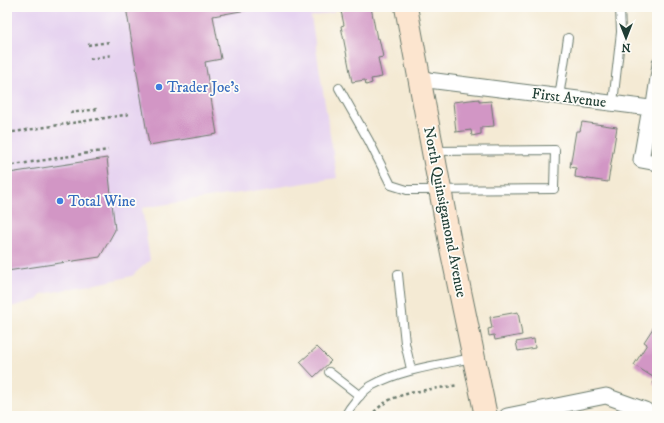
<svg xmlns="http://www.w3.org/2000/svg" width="664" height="423" viewBox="0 0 664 423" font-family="'IM FELL DW Pica',serif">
  <rect width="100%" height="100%" fill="#fdfcf7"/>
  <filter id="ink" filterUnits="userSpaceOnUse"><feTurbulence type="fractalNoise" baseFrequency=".025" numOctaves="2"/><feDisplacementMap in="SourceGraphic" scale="8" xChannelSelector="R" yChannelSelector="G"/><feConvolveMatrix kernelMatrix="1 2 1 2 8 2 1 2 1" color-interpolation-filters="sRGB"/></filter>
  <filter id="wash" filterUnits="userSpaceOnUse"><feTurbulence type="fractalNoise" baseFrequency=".012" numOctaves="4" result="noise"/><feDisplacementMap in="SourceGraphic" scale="16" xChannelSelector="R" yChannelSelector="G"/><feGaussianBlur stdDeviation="0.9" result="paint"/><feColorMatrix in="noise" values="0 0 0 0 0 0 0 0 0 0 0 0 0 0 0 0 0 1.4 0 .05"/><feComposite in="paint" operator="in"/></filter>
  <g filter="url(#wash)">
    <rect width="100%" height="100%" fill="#f4ead4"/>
    <path fill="#e6d3f0" d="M7,7H333L334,12L311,17L337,178L142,208L150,260L132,276L106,282L42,294L37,300L7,308Z"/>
    <g id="blocks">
      <g fill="#d296c5">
        <path d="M126,7H252V9L213,16L221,59L205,62L217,134L149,145Z"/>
        <path d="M344,7H371L377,39L379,38L383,57L378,58L382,77L371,79L372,83L366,85L365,80L352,82L341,26L344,25L341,11L344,10Z"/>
        <path d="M479,99V102L491,101L494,126L481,127V134L472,136L471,130L456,132L453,102Z"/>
        <path d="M582,122L617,127L608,182L575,177L576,168L570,167L576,131H580Z"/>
        <path d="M107,158L115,230L100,257L7,271V168L9,173Z"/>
        <path d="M518,312L522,335L495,340L494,335L489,336L488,329L492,328L490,317Z"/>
        <path d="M655,325L657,327V386L653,383L656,379L634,365L647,344L644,342Z"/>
        <path d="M534,339L535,348L518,351L516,342Z"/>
        <path d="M317,347L331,361L314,377L300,362Z"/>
      </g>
    </g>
  </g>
  <g filter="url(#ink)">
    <use href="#blocks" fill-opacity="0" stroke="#6a7a6c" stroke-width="1"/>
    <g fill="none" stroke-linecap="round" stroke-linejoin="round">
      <defs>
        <g id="lane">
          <path d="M339,88L369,141L391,185L407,190H419L554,189L555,150L434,151"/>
          <path d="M559,97L568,38"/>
          <path d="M613,103L621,32L620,7"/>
          <path d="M650,108L657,61"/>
          <path d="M398,274L405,343L411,369"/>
          <path d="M329,372L360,396"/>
          <path d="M345,416C350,407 362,391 371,386C402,369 438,365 473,358"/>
        </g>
        <g id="street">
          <path d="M420,79L650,108L641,160L657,163"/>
          <path d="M507,416L606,396L645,410L654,416"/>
        </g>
        <path id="secondary" d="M406,7L451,248L486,416"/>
      </defs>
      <use href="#lane" stroke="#6a7a6c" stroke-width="10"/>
      <use href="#street" stroke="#6a7a6c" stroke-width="17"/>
      <use href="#secondary" stroke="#6a7a6c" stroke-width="24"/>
      <g stroke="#6a7a6c" stroke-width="2.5" stroke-dasharray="3 3" stroke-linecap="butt">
        <path d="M88,45L110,42"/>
        <path d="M90,59L112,55"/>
        <path d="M70,113L97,109"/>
        <path d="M7,133L131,114"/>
        <path d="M7,166L108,150"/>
        <path d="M370,416C376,410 384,402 392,399C412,390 437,389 458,385"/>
      </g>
      <use href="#lane" stroke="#fff" stroke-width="8"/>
      <use href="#street" stroke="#fff" stroke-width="15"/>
      <use href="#secondary" stroke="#fce5cf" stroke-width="22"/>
    </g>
  </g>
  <g fill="#3f7fe0" stroke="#fdfcf7" stroke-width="1.5">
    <circle cx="159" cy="87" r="4"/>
    <circle cx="60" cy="201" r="4"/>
  </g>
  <g text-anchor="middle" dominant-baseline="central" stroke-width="3.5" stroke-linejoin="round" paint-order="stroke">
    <g font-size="15" fill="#366cbe" stroke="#fdfcf7" text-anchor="start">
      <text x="167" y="87">Trader Joe's</text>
      <text x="68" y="201">Total Wine</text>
    </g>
    <g font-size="15" fill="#1f3d34" stroke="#fdfcf7">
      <text transform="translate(569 98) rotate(7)">First Avenue</text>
      <text transform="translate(445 212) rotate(79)">North Quinsigamond Avenue</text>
    </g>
  </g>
  <rect width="664" height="423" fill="none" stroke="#fdfcf7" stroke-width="24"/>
  <g transform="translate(626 38) rotate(180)" stroke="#fdfcf7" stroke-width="3" paint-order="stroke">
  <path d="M0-3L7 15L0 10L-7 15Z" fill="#1f3d34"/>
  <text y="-6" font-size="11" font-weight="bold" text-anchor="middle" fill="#1f3d34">N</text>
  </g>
</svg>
